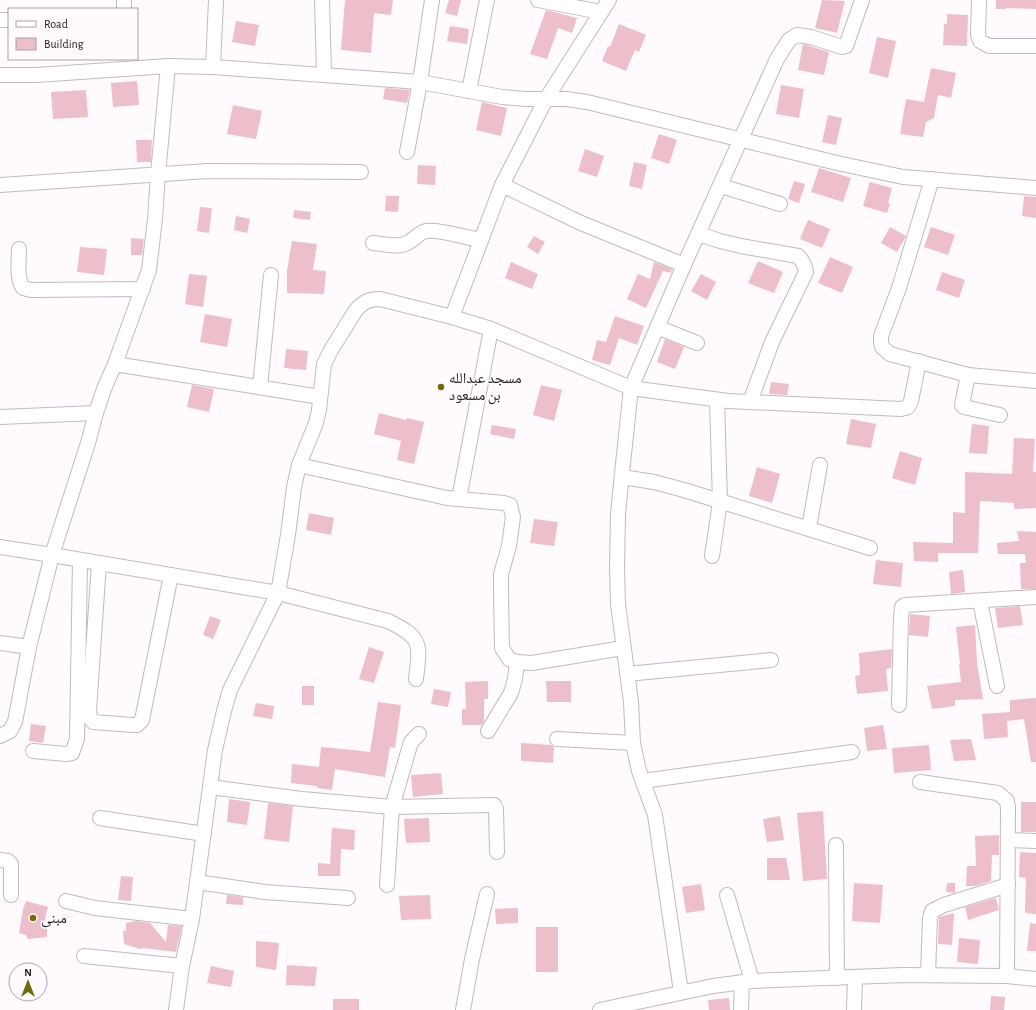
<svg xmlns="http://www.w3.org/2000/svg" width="1036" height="1010" viewBox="0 0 1036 1010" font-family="'Alegreya Sans','Noto Naskh Arabic',sans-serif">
  <rect width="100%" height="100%" fill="#fffafd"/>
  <g fill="#edbfcb">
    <path d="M345,0H393L391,15L374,13L371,53L341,50Z"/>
    <path d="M449,0H461L457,16L445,13Z"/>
    <path d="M822,0L845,1L837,33L815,28Z"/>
    <path d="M996,0H1036V9L1006,8V9H996Z"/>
    <path d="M546,10L577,18L572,33L558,28L547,59L530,54Z"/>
    <path d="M947,14L968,15L967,46L943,45L944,24H947Z"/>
    <path d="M236,21L259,25L255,46L232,42Z"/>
    <path d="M619,24L646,35L639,52L635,50L626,71L602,61L608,46L610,47Z"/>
    <path d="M450,26L469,29L467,44L447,41Z"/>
    <path d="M877,37L896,41L888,78L869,73Z"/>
    <path d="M803,44L829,52L824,75L798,70Z"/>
    <path d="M931,68L956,73L951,98L938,95L934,118L926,122L923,137L900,134L906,99L924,102Z"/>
    <path d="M137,81L139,105L113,107L111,83Z"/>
    <path d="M781,85L804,89L799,118L776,114Z"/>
    <path d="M385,88L410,90L407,103L383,99Z"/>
    <path d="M86,90L88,117L53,119L51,92Z"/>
    <path d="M482,102L507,108L501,136L476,130Z"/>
    <path d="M233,105L262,111L256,139L227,134Z"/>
    <path d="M828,115L842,118L836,145L822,142Z"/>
    <path d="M659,134L677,140L669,164L651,158Z"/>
    <path d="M136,140H152L151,162H137Z"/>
    <path d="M585,149L604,156L597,177L578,171Z"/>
    <path d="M634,162L647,165L642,189L629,186Z"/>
    <path d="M418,165L436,166L435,185L417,184Z"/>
    <path d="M819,168L851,178L843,202L811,192Z"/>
    <path d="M794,181L805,184L799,203L788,199Z"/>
    <path d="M870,182L892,188L888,203L890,204L887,213L863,206Z"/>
    <path d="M386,196H399L398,212L385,211Z"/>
    <path d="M1024,196L1036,197V218L1022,216Z"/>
    <path d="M200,207L212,208L209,233L197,231Z"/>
    <path d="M294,210L311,212L310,220L293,218Z"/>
    <path d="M236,216L250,219L247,233L234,230Z"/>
    <path d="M808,220L830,229L822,248L800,239Z"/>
    <path d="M890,227L906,236L897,252L881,243Z"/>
    <path d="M931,227L955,235L948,255L924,247Z"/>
    <path d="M534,236L545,242L538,254L527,247Z"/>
    <path d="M131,238L144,239L142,255H131Z"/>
    <path d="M292,241L317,244L313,270L326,271L324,294L287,293V271Z"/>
    <path d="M80,247L107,249L104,275L77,272Z"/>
    <path d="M830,257L853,267L842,293L818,283Z"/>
    <path d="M758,261L783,272L774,293L748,283Z"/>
    <path d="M511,262L538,274L532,289L505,278Z"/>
    <path d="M654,262L672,269L671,273L663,271L646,308L627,299L638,274L650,279Z"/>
    <path d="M942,272L965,280L959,298L936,290Z"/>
    <path d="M189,274L207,276L203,307L185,304Z"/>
    <path d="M701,274L716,282L707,300L691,291Z"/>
    <path d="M205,314L232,319L227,347L200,342Z"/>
    <path d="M615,316L644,326L637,345L619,338L610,365L592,360L597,340L606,342Z"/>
    <path d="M665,339L684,347L675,369L657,362Z"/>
    <path d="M286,349L308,351L306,370L284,368Z"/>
    <path d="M771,382L789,384L787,395L769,394Z"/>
    <path d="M192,385L214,389L209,412L187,407Z"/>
    <path d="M541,385L562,390L554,421L533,415Z"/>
    <path d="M379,413L406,420L407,418L424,422L414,464L397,460L401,441L374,434Z"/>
    <path d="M851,419L876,424L871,448L846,444Z"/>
    <path d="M972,424L989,426L987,454L969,453Z"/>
    <path d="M492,425L516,429L514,439L490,434Z"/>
    <path d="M1014,438L1035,439L1033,472H1036V508L1014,509V503L980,501L978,553H938V562L914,561L913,542L953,543V512L965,513V472L1012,474Z"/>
    <path d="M900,451L922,458L915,485L892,478Z"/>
    <path d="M757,467L780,474L772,503L749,496Z"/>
    <path d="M309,513L334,518L331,535L306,530Z"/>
    <path d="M534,519L558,522L554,546L530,543Z"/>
    <path d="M1017,531L1036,532V589H1021L1020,563H1026L1025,554H998L997,543L1019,541Z"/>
    <path d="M876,560L903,563L901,587L873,584Z"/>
    <path d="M963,570L965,592L951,594L949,572Z"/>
    <path d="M1020,606L1023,625L998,628L995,608Z"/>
    <path d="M910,614L930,616L928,637L909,635Z"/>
    <path d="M210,616L221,620L213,639L203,635Z"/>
    <path d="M975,625L977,663L983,699L955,700V706L932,709L927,686L961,682L959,665L960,664L956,627Z"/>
    <path d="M369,647L384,652L374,683L359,679Z"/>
    <path d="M892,649L891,668L886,669L888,691L857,694L855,676L860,675L859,653Z"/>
    <path d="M488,681V699H484V721L482,725H462V709H466L465,682Z"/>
    <path d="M546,681H571V702H547Z"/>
    <rect x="302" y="686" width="12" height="19"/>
    <path d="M434,689L451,692L448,707L431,704Z"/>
    <path d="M1036,698V762H1031L1024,719L1007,721L1008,737L984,739L982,714L1010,712V700Z"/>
    <path d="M378,702L401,705L395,748L390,747L385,777L335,769L332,790L317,788V786L291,783L292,764L319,767L321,747L353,750L370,752Z"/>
    <path d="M256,703L274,706L272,719L253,716Z"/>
    <path d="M31,724L46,726L43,743L29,741Z"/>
    <path d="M883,725L887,749L867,751L864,728Z"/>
    <path d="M971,739L976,760L954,761L950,740Z"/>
    <path d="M521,743L551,745L554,747L553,763L521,761Z"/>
    <path d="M929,745L931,770L894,773L892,748Z"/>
    <path d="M441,773L443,794L413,797L411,775Z"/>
    <path d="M229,799L250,802L247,825L227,822Z"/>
    <rect x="1021" y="802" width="15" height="30"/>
    <path d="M268,803L293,806L289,842L264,839Z"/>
    <path d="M823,811L827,879L803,881L797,813Z"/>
    <path d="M780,816L784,840L767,842L763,819Z"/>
    <path d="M429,818L430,842L406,843L404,819Z"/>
    <path d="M332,828L355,830L354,850L341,849L340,876H318V863L330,864Z"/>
    <path d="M999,835V855H992L991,881L975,886H966L967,866H976L975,836Z"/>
    <path d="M1020,852L1036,853V914L1025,913L1026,878L1019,877Z"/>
    <path d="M767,858H786L790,880H767Z"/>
    <path d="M121,876L133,877L131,901L118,900Z"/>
    <path d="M854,883L883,885L880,923L852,921Z"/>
    <path d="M947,883H955V893L946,892Z"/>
    <path d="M701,884L705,910L686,913L682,887Z"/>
    <path d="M227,895L243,897V905L226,904Z"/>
    <path d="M430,895L431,919L401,920L399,896Z"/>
    <path d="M996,898L999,910L968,920L965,907Z"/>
    <path d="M26,901L48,907L43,927L47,929V937L28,939L26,935L19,933L23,909Z"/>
    <path d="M518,908V923L496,924L495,909Z"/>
    <path d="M954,913L952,945L938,944L939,917Z"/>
    <path d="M136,921L150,923L166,942L168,925L182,926L176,952L144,948L140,949L124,944L123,931H126V923Z"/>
    <path d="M1030,923L1036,924V951H1027Z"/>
    <rect x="536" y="927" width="22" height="45"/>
    <path d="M959,938L980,940L978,964L957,962Z"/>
    <path d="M256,941L279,943L276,970L256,967Z"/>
    <path d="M287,965L317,967L315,986L286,985Z"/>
    <path d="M211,966L234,971L231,987L207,983Z"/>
    <path d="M991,996L1005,997L1004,1010H990Z"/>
    <path d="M729,998L730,1010H709L708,1000Z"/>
    <rect x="333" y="999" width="26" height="11"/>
  </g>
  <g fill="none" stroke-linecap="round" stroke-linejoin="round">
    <defs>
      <g id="minor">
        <path d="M124,0V9"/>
        <path d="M322,0L324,74"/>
        <path d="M538,0L601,12"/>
        <path d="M979,0L978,35L980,41L989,46H1036"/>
        <path d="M0,20H9"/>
        <path d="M213,67L216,0"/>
        <path d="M0,75H36L168,66L213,67L420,82L502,97L526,99H566L587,102L837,163L903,177L1036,188"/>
        <path d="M469,91L487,0"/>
        <path d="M407,152L420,82L432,0"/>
        <path d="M932,179L899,288L881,336V342L882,347L890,354L968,375L1036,381"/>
        <path d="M0,185L208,171L361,172"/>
        <path d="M502,185L581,223L684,265"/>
        <path d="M721,186L780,204"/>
        <path d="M699,234L720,241L741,246L798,256C803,261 805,265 806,272L772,342L750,402"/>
        <path d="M373,243C383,244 399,248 407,243C414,240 418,233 426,231C439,229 467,238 481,240"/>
        <path d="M19,249C19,261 16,277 23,288L31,290L143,289"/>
        <path d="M452,317L502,185L546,99L609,0"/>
        <path d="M657,327L697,343"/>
        <path d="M115,364L320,397"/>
        <path d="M968,375L962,405L964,407L1000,415"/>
        <path d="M260,387L271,275"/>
        <path d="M0,417L96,413"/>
        <path d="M299,465L447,498L504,503L510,505L513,517L509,546L501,574V592L502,648L509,659L517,662L532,663L623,648"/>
        <path d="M622,477L654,482L684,490L870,548"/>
        <path d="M459,499L491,329"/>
        <path d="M809,528L820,465"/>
        <path d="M0,547L52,555L278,593L388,621C423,638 420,644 416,679"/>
        <path d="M712,556L720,502L717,400"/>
        <path d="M99,563L89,710L90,718L93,722L133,725H137L142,720L171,575"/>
        <path d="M980,601L997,686"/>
        <path d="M0,643L29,647"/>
        <path d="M627,674L771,660"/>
        <path d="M899,705L901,617L902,607L905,605L1036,597"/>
        <path d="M488,731L511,693L515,679L517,662"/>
        <path d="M0,736L10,731L15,722L29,647L52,555L88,443L96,413L104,389L115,364L149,270L155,219L158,174L168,66"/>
        <path d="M557,739L633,743"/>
        <path d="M33,751L66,754L72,753L77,739L80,560"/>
        <path d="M643,781L852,752"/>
        <path d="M920,782L998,793L1007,801L1008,808L1007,976"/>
        <path d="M210,787L302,799L392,807L494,805L496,809L497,852"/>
        <path d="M100,818L204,834"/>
        <path d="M1008,840L1036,841"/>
        <path d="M836,845L837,978"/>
        <path d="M0,860L8,861L11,864V895"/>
        <path d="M197,882L265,892L348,898"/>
        <path d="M387,885L392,807L411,742L419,734"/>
        <path d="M727,895L752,981"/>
        <path d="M66,901L95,908L192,919"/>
        <path d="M84,956L182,966"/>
        <path d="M928,975L930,918L932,911L944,905L1008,885"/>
        <path d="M681,992L655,815L639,771L633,743L631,702L618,604L617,568L618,514L622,473L631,388L684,265L777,59L789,40L797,35L811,37L842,47L846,46L862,0"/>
        <path d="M176,1010L182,966L192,919L215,750L224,711L230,690L278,593L288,535L294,487L299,465L316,423L319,410L324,364L331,350L356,310C363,302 369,299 380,299L452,317L491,329L631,388L728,401L901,409L908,407L911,401L919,361"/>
        <path d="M463,1010L472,959L487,894"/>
        <path d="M600,1010L713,986L752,981L903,975L1007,976L1036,979"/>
        <path d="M741,1010L742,982"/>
        <path d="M854,1010L855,978"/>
      </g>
    </defs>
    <use href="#minor" stroke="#c0babe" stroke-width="16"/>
    <use href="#minor" stroke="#fff" stroke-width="14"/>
  </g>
  <g fill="#706c09" stroke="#fffafd" stroke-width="1.5">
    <circle cx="441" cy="387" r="4"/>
    <circle cx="33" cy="918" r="4"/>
  </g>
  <g text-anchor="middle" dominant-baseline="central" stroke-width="3" stroke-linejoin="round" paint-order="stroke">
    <g font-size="15" fill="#262425" stroke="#fffafd" text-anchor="start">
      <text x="449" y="378">مسجد عبدالله<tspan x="449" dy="17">بن مسعود</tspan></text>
      <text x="41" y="918">مبنى</text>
    </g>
  </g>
  <rect x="8" y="8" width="130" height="52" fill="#fffafd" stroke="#a8a4a7"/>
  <rect x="16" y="21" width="20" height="6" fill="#ffffff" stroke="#a8a4a7"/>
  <text x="44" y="28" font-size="12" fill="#262425">Road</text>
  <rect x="16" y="38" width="20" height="12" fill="#edbfcb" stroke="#a8a4a7"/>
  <text x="44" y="48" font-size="12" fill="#262425">Building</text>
  <g transform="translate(28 982)"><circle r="19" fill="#fffafd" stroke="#a8a4a7"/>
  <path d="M0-3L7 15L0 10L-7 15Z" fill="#706c09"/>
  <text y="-6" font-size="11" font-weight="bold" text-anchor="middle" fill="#262425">N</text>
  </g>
</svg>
